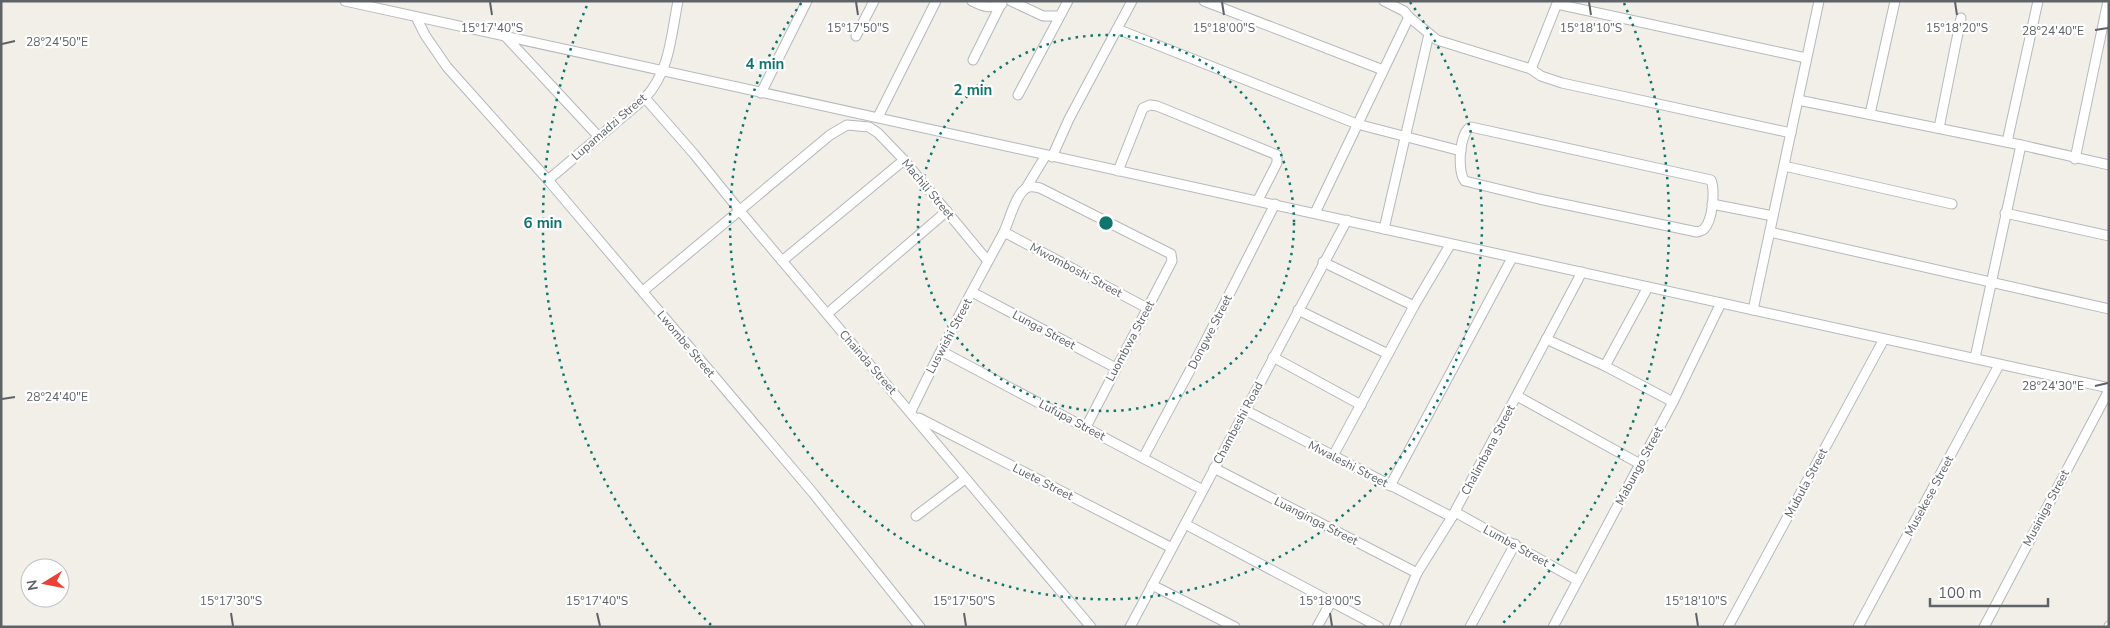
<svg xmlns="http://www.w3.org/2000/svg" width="2110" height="628" viewBox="0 0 2110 628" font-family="'Nunito Sans',sans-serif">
  <rect width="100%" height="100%" fill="#f1efe8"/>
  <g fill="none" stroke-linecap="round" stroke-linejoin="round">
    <defs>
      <g id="street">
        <path d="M345,1L2109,388"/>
        <path d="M972,1C984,7 990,9 1002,4"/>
        <path d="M1011,1L1043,16H1058"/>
        <path d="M1204,1L1383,70"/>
        <path d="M1384,1L1404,11L1409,17L1437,40L1531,69L1541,76L1562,83L1791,133"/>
        <path d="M1557,4L1806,58"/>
        <path d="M416,17L425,35L447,67L548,180L813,493L920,627"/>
        <path d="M1117,29L1357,124L1461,151"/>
        <path d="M505,36L599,137"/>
        <path d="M856,36L874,1"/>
        <path d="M973,60L1001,4"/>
        <path d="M1531,69L1558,1"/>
        <path d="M761,93L807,1"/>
        <path d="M1018,95L1068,1"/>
        <path d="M645,98L694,154L740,211L1091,627"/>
        <path d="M1798,100L2021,145L2109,165"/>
        <path d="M1870,114L1895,1"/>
        <path d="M878,117L936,1"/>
        <path d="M1471,127L1711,180C1715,190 1713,220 1704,229C1703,230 1698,232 1697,232L1539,199L1465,181C1457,173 1459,132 1471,127Z"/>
        <path d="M1939,128L1961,18"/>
        <path d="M2007,142L2038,1"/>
        <path d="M1052,157L1069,119L1132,1"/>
        <path d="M2075,159L2108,1"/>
        <path d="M1784,166L1952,204"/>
        <path d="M1118,171L1143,108L1150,105L1157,106L1277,155V163L1258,200"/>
        <path d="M548,180L645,98C670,71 671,36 678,1"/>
        <path d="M1026,188L1046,155"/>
        <path d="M1712,204L1773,216"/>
        <path d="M1315,213L1409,17"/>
        <path d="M2005,213L2109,236"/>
        <path d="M1384,229L1429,34"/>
        <path d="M1004,232L1147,308"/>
        <path d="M1770,232L2109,309"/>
        <path d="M782,261L904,160"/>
        <path d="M1323,262L1414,306"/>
        <path d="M1648,287L1605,366L1673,402"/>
        <path d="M643,291L830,135L847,125L869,127L878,133L904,160L987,260"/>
        <path d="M972,292L1116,368"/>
        <path d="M1298,310L1388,354"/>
        <path d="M1753,310L1819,1"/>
        <path d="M827,314L947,211"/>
        <path d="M1546,339L1605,366"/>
        <path d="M941,351L1203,490"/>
        <path d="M1273,357L1361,405"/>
        <path d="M1975,358L2021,145"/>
        <path d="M1517,396L1640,464"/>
        <path d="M1245,410L1452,517"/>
        <path d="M911,411C940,351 971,292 1003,234C1009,222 1015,196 1025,189C1030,185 1034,187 1040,188L1171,254L1172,261L1086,427"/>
        <path d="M919,418L1172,548"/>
        <path d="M1333,456L1414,306L1450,245"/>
        <path d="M1143,458L1203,346L1275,204"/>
        <path d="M1214,468L1417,573"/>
        <path d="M1390,486L1512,258"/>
        <path d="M1455,512L1577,580"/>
        <path d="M916,516L965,479"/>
        <path d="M1185,524L1379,627"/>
        <path d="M1152,585L1235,627"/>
        <path d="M1130,627L1347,220"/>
        <path d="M1317,627L1331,602"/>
        <path d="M1394,627L1417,573L1452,517L1582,272"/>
        <path d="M1470,627L1515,544"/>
        <path d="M1553,627L1673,402L1721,303"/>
        <path d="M1728,627L1884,339"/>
        <path d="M1858,627L1999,365"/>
        <path d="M1984,627L2109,390"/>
        <path d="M2109,627V626"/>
      </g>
    </defs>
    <use href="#street" stroke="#b5b8bc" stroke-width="11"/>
    <use href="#street" stroke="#fff" stroke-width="9"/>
  </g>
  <path fill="none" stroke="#5f6368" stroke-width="2" d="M490,2L492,15M856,2L858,15M1222,2L1224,15M1589,2L1591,15M1955,2L1957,15M2095,30L2108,28M2,44L15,41M2095,386L2108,383M2,399L15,397M231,613L233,626M597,613L600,626M964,613L966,626M1330,613L1332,626M1696,613L1698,626"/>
  <g fill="none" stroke="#0f766e" stroke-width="2.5" stroke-dasharray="2.5 5">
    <circle cx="1106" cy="223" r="188"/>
    <path d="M1410 2A376 376 0 1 1 802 2"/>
    <path d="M711 625A563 563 0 0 1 588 3M1624 3A563 563 0 0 1 1501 625"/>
  </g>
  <g text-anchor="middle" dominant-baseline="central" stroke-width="4.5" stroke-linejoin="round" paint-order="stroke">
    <g font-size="12" fill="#5f6368" stroke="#fff">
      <text transform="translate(609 127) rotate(-41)">Lupamadzi Street</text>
      <text transform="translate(928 189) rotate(50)">Machili Street</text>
      <text transform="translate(1076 270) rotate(28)">Mwomboshi Street</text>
      <text transform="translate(1044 330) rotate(28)">Lunga Street</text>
      <text transform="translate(1210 332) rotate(-63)">Dongwe Street</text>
      <text transform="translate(949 336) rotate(-62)">Luswishi Street</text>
      <text transform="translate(1130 341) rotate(-62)">Luombwa Street</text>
      <text transform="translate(686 344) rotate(50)">Lwombe Street</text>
      <text transform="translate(868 362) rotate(49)">Chainda Street</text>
      <text transform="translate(1072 420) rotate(28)">Lufupa Street</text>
      <text transform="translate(1238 423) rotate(-62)">Chambeshi Road</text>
      <text transform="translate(1488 450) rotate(-62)">Chalimbana Street</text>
      <text transform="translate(1348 464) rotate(27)">Mwaleshi Street</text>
      <text transform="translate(1639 466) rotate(-62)">Mabungo Street</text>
      <text transform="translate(1043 482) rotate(27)">Luete Street</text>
      <text transform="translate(1806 483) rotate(-62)">Mubula Street</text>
      <text transform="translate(1929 496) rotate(-62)">Musekese Street</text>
      <text transform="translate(2046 508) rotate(-62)">Musiniga Street</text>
      <text transform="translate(1316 521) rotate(27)">Luanginga Street</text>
      <text transform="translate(1516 546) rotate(29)">Lumbe Street</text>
    </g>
  </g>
  <g font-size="12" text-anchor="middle" fill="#5f6368" stroke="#fff" stroke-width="4.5" stroke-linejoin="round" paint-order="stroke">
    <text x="492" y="32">15°17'40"S</text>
    <text x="858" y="32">15°17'50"S</text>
    <text x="1591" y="32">15°18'10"S</text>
    <text x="1224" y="32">15°18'00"S</text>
    <text x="1957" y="32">15°18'20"S</text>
    <text x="2053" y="35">28°24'40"E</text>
    <text x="57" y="46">28°24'50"E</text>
    <text x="2053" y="390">28°24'30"E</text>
    <text x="57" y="401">28°24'40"E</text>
    <text x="231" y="605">15°17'30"S</text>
    <text x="597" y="605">15°17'40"S</text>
    <text x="964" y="605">15°17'50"S</text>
    <text x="1330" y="605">15°18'00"S</text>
    <text x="1696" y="605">15°18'10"S</text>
  </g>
  <circle cx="1106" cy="223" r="8" fill="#0f766e" stroke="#fff" stroke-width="2.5"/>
  <g font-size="15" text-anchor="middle" font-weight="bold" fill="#0f766e" stroke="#fff" stroke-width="4.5" stroke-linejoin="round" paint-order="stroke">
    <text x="765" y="69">4 min</text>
    <text x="973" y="95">2 min</text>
    <text x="543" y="228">6 min</text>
  </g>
  <rect width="2110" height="628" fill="none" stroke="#5f6368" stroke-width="5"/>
  <g transform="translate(45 583) rotate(260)"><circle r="24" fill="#ffffff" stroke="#bfc1c3"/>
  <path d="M0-4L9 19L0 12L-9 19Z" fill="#ea4335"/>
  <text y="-8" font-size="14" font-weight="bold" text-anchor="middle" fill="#5f6368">N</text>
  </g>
  <path d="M1930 598v8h118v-8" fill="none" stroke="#5f6368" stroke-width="2.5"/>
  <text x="1938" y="598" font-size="15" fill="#5f6368" stroke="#ffffff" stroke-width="4" paint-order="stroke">100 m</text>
</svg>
